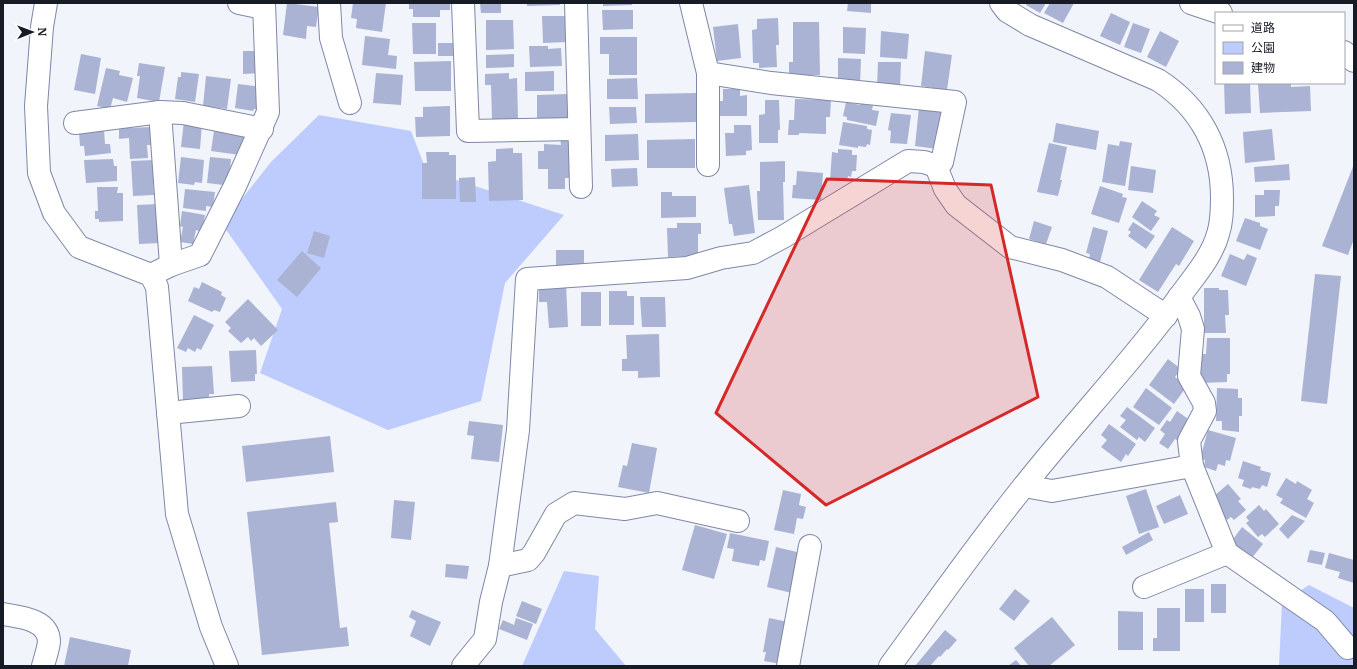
<svg xmlns="http://www.w3.org/2000/svg" width="1357" height="669" viewBox="0 0 1357 669" font-family="Merriweather,'Noto Sans JP',serif">
  <rect width="100%" height="100%" fill="#f1f4fa"/>
  <g fill="#bdccfd">
    <path d="M319,115L411,131L426,170L564,215L505,283L481,401L388,430L260,373L282,309L222,224L271,162Z"/>
    <path d="M564,571L599,576L595,629L626,666H522Z"/>
    <path d="M1309,585L1354,608V666H1279L1282,603Z"/>
  </g>
  <g fill="#aab3d3">
    <path d="M287,3L319,7L316,27L307,26L306,39L283,35Z"/>
    <path d="M353,3H386L382,32L356,28L357,19L351,18Z"/>
    <path d="M409,3H450V10H440V17H413V9H409Z"/>
    <path d="M480,3H501V13H481Z"/>
    <path d="M527,3H560V5L527,6Z"/>
    <path d="M603,3H632V5L603,6Z"/>
    <path d="M848,3H871V13L847,11Z"/>
    <path d="M1027,3H1046L1040,13L1026,5Z"/>
    <path d="M1050,3H1074L1063,23L1044,13Z"/>
    <path d="M602,10H633V29L603,30Z"/>
    <path d="M1111,13L1130,22L1120,45L1100,36Z"/>
    <path d="M542,16H566L567,42L543,43Z"/>
    <path d="M778,18L779,45H776L777,67L759,68V63H753L752,30L757,29V19Z"/>
    <path d="M486,20H513L514,49L486,50Z"/>
    <path d="M793,22H819L820,75H789V62H793Z"/>
    <path d="M412,23H436V54H413Z"/>
    <path d="M1133,23L1150,29L1141,53L1124,47Z"/>
    <path d="M738,24L741,58L717,61L713,27Z"/>
    <path d="M843,27L866,28L865,54L843,53Z"/>
    <path d="M881,31L909,34L907,59L880,57Z"/>
    <path d="M1160,31L1179,41L1166,67L1147,57Z"/>
    <path d="M365,36L390,39L388,55L397,56L396,69L362,65Z"/>
    <path d="M600,37H637V75H609V54H600Z"/>
    <rect x="438" y="43" width="18" height="13"/>
    <path d="M529,46H548V49L561,48L562,66L530,67Z"/>
    <path d="M243,51H258V73L243,74Z"/>
    <path d="M925,51L952,55L947,90L921,86Z"/>
    <path d="M81,54L101,58L95,94L74,90Z"/>
    <path d="M514,54V67L486,68V55Z"/>
    <path d="M838,58L861,59L860,85L838,84Z"/>
    <path d="M451,61V91H415L414,62Z"/>
    <path d="M878,62H901L900,88L877,87Z"/>
    <path d="M139,63L165,67L159,102L137,98L140,76H137Z"/>
    <path d="M106,68L120,71L119,75L133,78L127,102L113,98L110,109L97,106Z"/>
    <path d="M554,71V91H525V72Z"/>
    <path d="M181,72L199,74L195,102L175,99L178,77H181Z"/>
    <path d="M376,73L403,75L401,105L373,103Z"/>
    <path d="M509,73V79L517,78L518,119H492L491,85H485V74Z"/>
    <path d="M206,76L231,79L227,109L203,106Z"/>
    <path d="M637,78L638,99H607V79Z"/>
    <path d="M1224,83H1250L1251,113L1225,114Z"/>
    <path d="M1258,83H1291V87L1310,86L1311,111L1260,113Z"/>
    <path d="M238,84L262,87L258,109H254L253,111L235,108Z"/>
    <path d="M723,89H740V96L747,95V116H720L719,101H723Z"/>
    <path d="M696,93V122L645,123V94Z"/>
    <path d="M568,94L569,118L537,119V95Z"/>
    <path d="M795,99L831,100L830,117H826V134L799,133V135H788L789,120H794Z"/>
    <path d="M765,100H779L780,130H778V143H759V115L765,114Z"/>
    <path d="M846,102L860,105L861,102L873,104L872,110L879,111L876,126L847,120V117L843,116Z"/>
    <path d="M450,106V136L416,137L415,117H423V107Z"/>
    <path d="M609,107H636L637,123L610,124Z"/>
    <path d="M919,107L942,110L937,149L915,146Z"/>
    <path d="M891,113L911,115L907,144L890,143L891,131L888,130Z"/>
    <path d="M184,121L202,123L200,149L181,147Z"/>
    <path d="M843,122L867,126V129L872,130L870,145L867,144L866,147L858,146V148L839,145Z"/>
    <path d="M1056,123L1099,131L1096,150L1053,142Z"/>
    <path d="M734,125H751L752,150L746,151V155L726,156L725,133H734Z"/>
    <path d="M130,126V128L151,127L152,145H147L148,158L130,159L129,138L119,139V127Z"/>
    <path d="M1272,129L1275,160L1245,163L1243,132Z"/>
    <path d="M104,130L105,144H110L111,153L85,156L84,146H80L79,132Z"/>
    <path d="M214,131L247,135L246,143H242L240,155L211,151Z"/>
    <path d="M638,134L639,160L605,161V135Z"/>
    <path d="M560,138H565L571,144V178H565V189H548V169H538V151H544V144L561,145Z"/>
    <path d="M695,139V168H647V140Z"/>
    <path d="M1120,141L1132,143L1125,186L1102,182L1108,144L1119,146Z"/>
    <path d="M1049,143L1067,147L1060,180H1062L1058,196L1037,192Z"/>
    <path d="M513,148V153H522L523,200L489,201L488,162L496,161V149Z"/>
    <path d="M838,149L852,150V155H857L856,171H852L851,177L848,176L847,181L830,180L832,152L838,153Z"/>
    <path d="M426,152H449V155H456V199H422V163H427Z"/>
    <path d="M181,157L204,160L202,183L195,182L194,185L178,183Z"/>
    <path d="M210,157L231,159L229,180L225,179L224,185L207,183Z"/>
    <path d="M113,159L114,166H117V181L86,183L84,160Z"/>
    <path d="M155,160L156,182H153L154,195L133,196L131,161Z"/>
    <path d="M785,161V182H783L784,220H758L757,191H760V162Z"/>
    <path d="M1289,164L1290,180L1255,182L1254,167Z"/>
    <path d="M1354,164V239L1348,255L1322,246Z"/>
    <path d="M1131,166L1156,170L1153,193L1128,190Z"/>
    <path d="M637,168L638,186L612,187L611,169Z"/>
    <path d="M797,171L823,173L821,200L792,198L793,185H796Z"/>
    <path d="M475,177L476,202H460L459,178Z"/>
    <path d="M749,185L755,233L734,236L732,224H729L724,188Z"/>
    <path d="M1100,186L1123,194L1122,197L1127,198L1119,223L1091,214Z"/>
    <path d="M97,187H118L117,193H123V221L99,222V219H95V211H98Z"/>
    <path d="M185,189L215,192L213,207L206,206V211L183,208Z"/>
    <path d="M1264,190H1280L1279,206H1275V216L1255,217V195H1264Z"/>
    <path d="M661,192H672V196H696V217L661,218Z"/>
    <path d="M1142,201L1157,211L1154,215L1160,218L1151,231L1132,217Z"/>
    <path d="M158,204L160,243L139,244L137,205Z"/>
    <path d="M182,211L205,215L202,232L196,230L193,244L180,242L183,227L180,226Z"/>
    <path d="M1245,218L1260,223V226L1268,229L1260,250L1236,241Z"/>
    <path d="M1034,221L1052,227L1046,244L1029,239Z"/>
    <path d="M1133,222L1155,236L1146,249L1128,236L1131,232L1128,230Z"/>
    <path d="M677,223H701V234H698V256L668,257L667,228H677Z"/>
    <path d="M1093,227L1108,231L1100,262L1089,259L1090,254L1086,253Z"/>
    <path d="M1172,227L1194,241L1179,266L1176,264L1158,292L1139,280Z"/>
    <path d="M314,231L330,236L324,258L307,253Z"/>
    <rect x="556" y="250" width="28" height="18"/>
    <path d="M302,251L321,268L297,297L277,280Z"/>
    <path d="M1230,254L1244,260L1247,254L1257,258L1246,286L1221,276Z"/>
    <path d="M1315,274L1341,276L1327,404L1301,401Z"/>
    <path d="M202,282L222,292L221,295L226,298L220,312L214,310L212,312L188,301L194,287L199,289Z"/>
    <path d="M566,284L568,327L549,328L547,302H539V285Z"/>
    <path d="M1204,288H1219V290H1228L1229,315H1225L1226,333H1204Z"/>
    <path d="M609,291H627V296H634V325H609Z"/>
    <rect x="581" y="292" width="20" height="34"/>
    <path d="M640,297H665L666,327H642Z"/>
    <path d="M248,299L278,330L261,346L254,338L251,341L248,337L241,343L228,331L231,328L225,322Z"/>
    <path d="M194,315L214,325L201,350L197,348L195,352L188,348L186,352L177,348Z"/>
    <path d="M659,334L660,377L638,378V371H622V359H627L626,335Z"/>
    <path d="M1207,338H1230V374H1227V382L1201,383V354H1206Z"/>
    <path d="M256,350L257,374H255V381L231,382L229,351Z"/>
    <path d="M1168,359L1181,369L1175,377L1187,386L1174,404L1149,385Z"/>
    <path d="M212,366L214,394H209V400L183,401L182,367Z"/>
    <path d="M1146,388L1172,408L1159,425L1133,407Z"/>
    <path d="M1217,388L1238,389V398H1242V416H1239V432L1222,430V421H1216Z"/>
    <path d="M1127,407L1155,428L1145,442L1139,437L1137,440L1120,427L1126,420L1120,416Z"/>
    <path d="M1177,411L1191,421L1178,441L1175,439L1168,449L1159,443L1165,434L1160,430L1167,420L1170,422Z"/>
    <path d="M469,421L503,425L499,462L471,459L474,436L467,435Z"/>
    <path d="M1109,424L1136,444L1128,456L1126,454L1121,462L1101,447L1107,440L1101,435Z"/>
    <path d="M1208,430L1236,438L1230,461L1226,460L1225,466L1218,464L1216,471L1204,467L1205,460L1200,459Z"/>
    <path d="M330,436L334,472L246,482L242,446Z"/>
    <path d="M632,443L657,448L649,493L618,487L623,465L627,466Z"/>
    <path d="M1243,461L1261,467L1260,470L1271,473L1267,487L1262,485L1260,489L1252,487L1251,489L1242,486L1244,480L1238,478Z"/>
    <path d="M1286,478L1296,484L1297,481L1312,490L1307,499L1314,503L1306,518L1280,503L1283,499L1276,495Z"/>
    <path d="M1228,484L1241,499L1238,501L1246,510L1234,520L1231,517L1227,520L1215,506L1213,497Z"/>
    <path d="M1146,489L1159,527L1139,534L1126,496Z"/>
    <path d="M783,490L801,494L799,505L806,507L803,519L797,518L794,534L774,530Z"/>
    <path d="M1180,495L1188,514L1164,524L1156,506Z"/>
    <path d="M394,500L415,502L411,540L391,538Z"/>
    <path d="M336,502L338,522L329,523L340,628L347,627L349,646L262,655L247,512Z"/>
    <path d="M1259,505L1264,511L1266,509L1279,524L1265,537L1262,534L1258,537L1246,523L1249,521L1246,517Z"/>
    <path d="M1292,515L1305,521L1288,539L1279,529Z"/>
    <path d="M695,525L727,534L714,579L682,570Z"/>
    <path d="M1242,527L1263,544L1251,559L1231,542Z"/>
    <path d="M1149,532L1153,540L1126,555L1122,547Z"/>
    <path d="M730,533L769,541L765,561L760,560L759,566L732,561L734,549L727,548Z"/>
    <path d="M776,547L801,553L792,593L767,587Z"/>
    <path d="M1310,550L1325,553L1322,565L1307,562Z"/>
    <path d="M1329,553L1354,560V583L1338,578L1340,572L1325,568Z"/>
    <path d="M446,564L469,566L467,579L445,577Z"/>
    <rect x="1211" y="584" width="15" height="29"/>
    <path d="M1015,589L1030,601L1014,621L999,609Z"/>
    <rect x="1185" y="589" width="19" height="33"/>
    <path d="M522,601L542,609L536,624L516,616Z"/>
    <path d="M1157,608H1180V651H1153V638H1157Z"/>
    <path d="M412,610L441,622L430,646L410,636L416,621L409,617Z"/>
    <path d="M1118,611L1143,612V650H1118Z"/>
    <path d="M1052,617L1075,645L1049,666H1029L1014,648Z"/>
    <path d="M516,618L533,624L527,640L499,629L503,620L514,625Z"/>
    <path d="M769,618L788,622L781,664L764,661L766,652H763Z"/>
    <path d="M945,630L957,640L948,650L947,649L940,657L939,656L930,666H915Z"/>
    <path d="M70,637L131,650L128,666H64Z"/>
    <path d="M1016,660L1021,666H1008Z"/>
  </g>
  <g fill="none" stroke-linecap="round" stroke-linejoin="round">
    <defs>
      <g id="minor">
        <path d="M46,3L42,27L36,106L39,173L54,213L79,247L151,275L157,287L177,514L211,627L227,666"/>
        <path d="M239,3L263,8"/>
        <path d="M329,3L331,38L350,103"/>
        <path d="M463,3L468,131L578,129"/>
        <path d="M576,3L581,187"/>
        <path d="M691,3L708,73V165"/>
        <path d="M1191,3L1221,13"/>
        <path d="M1344,52L1354,61"/>
        <path d="M708,73L771,83L955,102L942,162L936,166"/>
        <path d="M160,112L171,265"/>
        <path d="M75,123L160,112L183,113L262,129"/>
        <path d="M151,275L171,265L200,255L235,186L268,112L264,3"/>
        <path d="M1179,297L1189,316L1193,329L1189,376L1204,403L1205,411L1189,441L1192,466L1227,553L1325,621L1348,648"/>
        <path d="M168,413L239,406"/>
        <path d="M1024,486L1052,491L1192,466"/>
        <path d="M500,566L528,560L534,553L556,514L574,503L625,509L657,503L738,521"/>
        <path d="M1144,587L1227,553"/>
        <path d="M3,614C19,617 49,619 49,642C48,650 45,658 43,666"/>
        <path d="M463,666L485,639L491,602L500,566L518,430L527,279L687,268L721,258L753,253L783,237L908,161L924,162L936,166L945,189L956,205L1010,247L1062,260L1107,277L1166,316"/>
        <path d="M788,666L810,546"/>
        <path d="M890,666C934,606 977,544 1024,486C1076,420 1134,360 1183,292C1196,274 1212,256 1218,234C1222,222 1222,210 1222,198C1222,148 1200,107 1158,80L1030,25L1007,11L1001,3"/>
      </g>
    </defs>
    <use href="#minor" stroke="#7f88a6" stroke-width="24"/>
    <use href="#minor" stroke="#fff" stroke-width="22"/>
  </g>
  <path fill="#d62828" fill-opacity="0.2" stroke="#d62828" stroke-width="3" stroke-linejoin="round" d="M827,179L991,185L1038,397L826,505L716,413Z"/>
  <rect width="1357" height="669" fill="none" stroke="#171b26" stroke-width="8"/>
  <rect x="1215" y="12" width="130" height="72" fill="#ffffff" stroke="#a2a4a8"/>
  <rect x="1223" y="25" width="20" height="6" fill="#ffffff" stroke="#a2a4a8"/>
  <text x="1251" y="32" font-size="12" fill="#171b26">道路</text>
  <rect x="1223" y="42" width="20" height="12" fill="#bdccfd" stroke="#a2a4a8"/>
  <text x="1251" y="52" font-size="12" fill="#171b26">公園</text>
  <rect x="1223" y="62" width="20" height="12" fill="#aab3d3" stroke="#a2a4a8"/>
  <text x="1251" y="72" font-size="12" fill="#171b26">建物</text>
  <g transform="translate(32 32) rotate(89)" stroke="#ffffff" stroke-width="3" paint-order="stroke">
  <path d="M0-3L7 15L0 10L-7 15Z" fill="#171b26"/>
  <text y="-6" font-size="11" font-weight="bold" text-anchor="middle" fill="#171b26">N</text>
  </g>
</svg>
